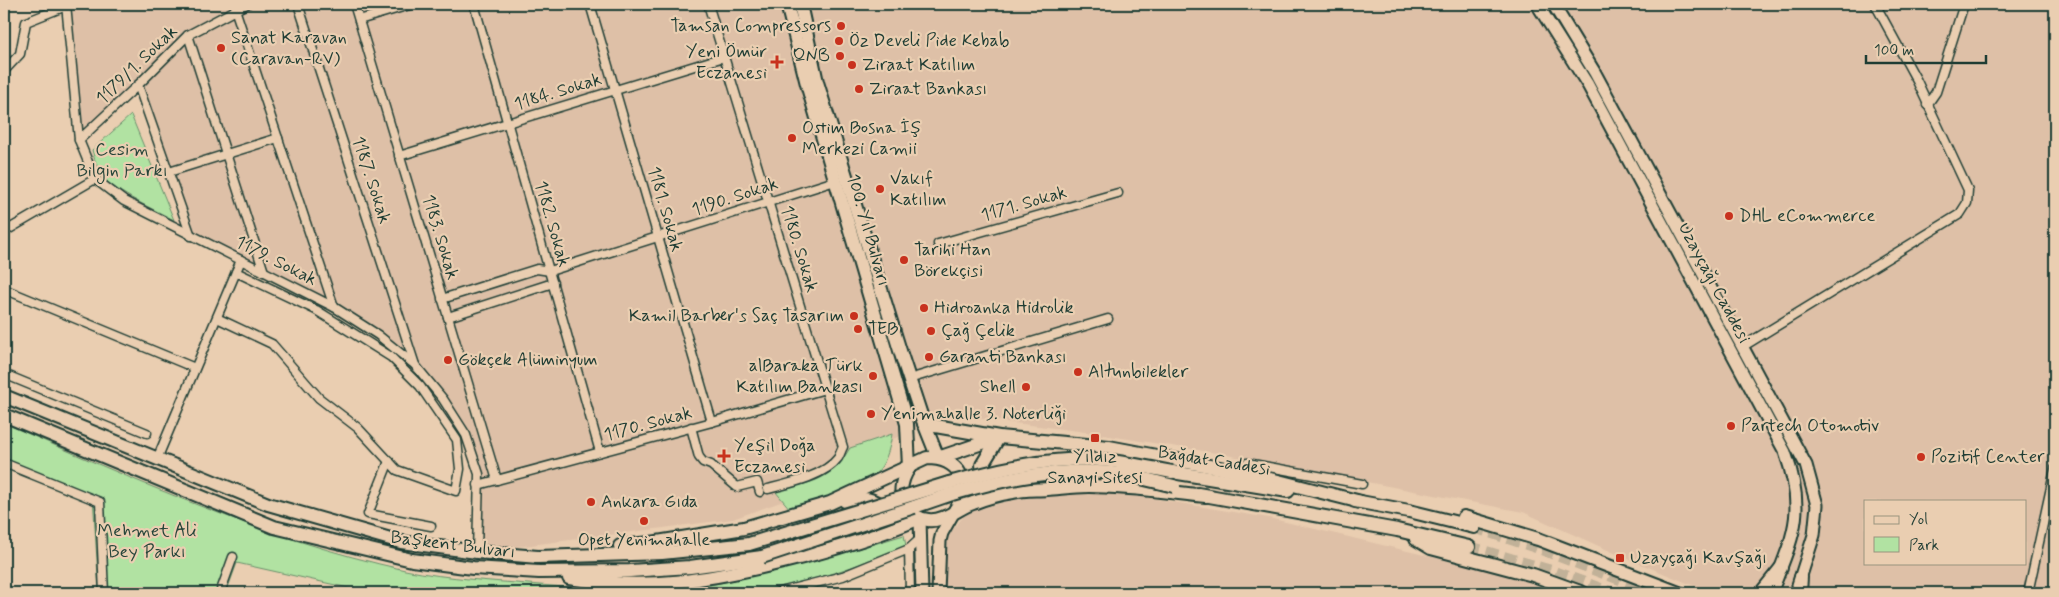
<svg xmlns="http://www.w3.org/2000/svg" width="2059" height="597" viewBox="0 0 2059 597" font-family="Mynerve,sans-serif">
  <rect width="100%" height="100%" fill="#eaceb1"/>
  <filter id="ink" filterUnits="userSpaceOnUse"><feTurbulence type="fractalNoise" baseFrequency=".02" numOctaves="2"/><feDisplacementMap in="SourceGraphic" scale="10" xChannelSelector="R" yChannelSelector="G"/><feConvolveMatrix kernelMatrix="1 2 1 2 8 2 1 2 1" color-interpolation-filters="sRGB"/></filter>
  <g filter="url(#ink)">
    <g fill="#dec0a7" fill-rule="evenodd">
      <path d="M66,4H2055V593H1712L1621,556L1523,512L1216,453L1078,431L950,415L893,439L882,466L733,519L477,552L478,485L466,435L415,365L334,307L191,236L139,86L79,140ZM1865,501H2025V563H1865Z"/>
      <path d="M1108,491L1269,518L1512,576L1557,593H945L947,537L968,511L1026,497Z"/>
    </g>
    <g fill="#b1e2a2" stroke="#68906b">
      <path d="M131,115L174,220C157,211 115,192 104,178C97,170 95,160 92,150Z"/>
      <path d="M4,423C134,480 265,539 405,570C449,579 495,581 540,585C586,589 634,593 681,589C709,586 736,580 764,573C811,562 858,549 904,535L906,546C858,567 810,581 759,593H371L237,563L226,593H99L93,496L4,460Z"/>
      <path d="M892,434C890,446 887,460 879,470C863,488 813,502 790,509L775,491C811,482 829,483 850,448Z"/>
    </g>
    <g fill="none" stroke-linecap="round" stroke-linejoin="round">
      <g stroke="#c1b198" stroke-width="12" stroke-dasharray="12 6" stroke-linecap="butt">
        <path d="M1474,527L1536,547L1656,593"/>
        <path d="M1469,547L1551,571L1612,593"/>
      </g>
      <defs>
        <g id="minor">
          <path d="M66,4L79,140L95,179L124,201L334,307L378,335L415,365L443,399L466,435L479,474L477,552"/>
          <path d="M298,4L415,365"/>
          <path d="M354,4L497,480"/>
          <path d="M474,4L600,452"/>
          <path d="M590,4L712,422"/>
          <path d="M708,4L843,447C841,450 840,455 838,458C825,476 788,484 768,489"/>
          <path d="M235,9L334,307"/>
          <path d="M359,20L413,4"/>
          <path d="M188,35L264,272"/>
          <path d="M4,71L20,54L26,22L66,6"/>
          <path d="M138,85L191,236"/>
          <path d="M1927,105L1936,92L1964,4"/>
          <path d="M79,140L138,85L188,35L247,4"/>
          <path d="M399,156L724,57"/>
          <path d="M169,172L278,138"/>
          <path d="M4,232L95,179"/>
          <path d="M938,244L1118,193"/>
          <path d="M4,289L195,368"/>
          <path d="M442,299L537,269L550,271L835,181"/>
          <path d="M448,317L553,283"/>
          <path d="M217,318L272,344L319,398L358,428L397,470L456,491L460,469L457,440L420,386L391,357L316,310L236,272"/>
          <path d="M1742,347L1960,214L1967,203L1968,190L1917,81L1875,4"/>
          <path d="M4,374L147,433"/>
          <path d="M909,379L1108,319"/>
          <path d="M691,427L699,457L703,462L711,465L737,487L757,482L760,492"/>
          <path d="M157,459L241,260"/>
          <path d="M389,461L368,514L431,526"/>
          <path d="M4,463L100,502L104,593"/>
          <path d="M1247,463L1362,484"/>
          <path d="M478,485L712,422L825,389"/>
          <path d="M909,549L910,593"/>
          <path d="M220,593L233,557"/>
          <path d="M776,593L843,576L909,549L920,539"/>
          <path d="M2028,593L2055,469"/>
        </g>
        <g id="secondary">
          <path d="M1537,4L1588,85L1785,452C1807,513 1793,536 1771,593"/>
          <path d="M1553,4L1595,73L1806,465L1817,505L1814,535L1798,585"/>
          <path d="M920,518L922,593"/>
          <path d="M938,593L940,541L942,533L955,510"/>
        </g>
        <g id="primary">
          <path d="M787,4L807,84L907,424L909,468"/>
          <path d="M800,4L817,82L901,354L922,418L938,458"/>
          <path d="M4,396L268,504L401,542L477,552L538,557L662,553L749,544"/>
          <path d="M4,415L274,527L412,560L473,568L539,572L630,571L690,567L762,557"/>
          <path d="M924,424L999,437L1109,447L1246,473L1361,502"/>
          <path d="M938,458L997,438"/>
          <path d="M909,468C895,488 900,516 928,520C944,522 958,508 973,503C985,498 1000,494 1013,492C1024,489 1036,490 1047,489C1061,488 1075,486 1089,486C1128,486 1167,492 1206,496"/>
          <path d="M1172,472L1288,491"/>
          <path d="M987,483L985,481L982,465L999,437"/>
          <path d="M1198,494L1397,530L1469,547"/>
          <path d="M910,495L949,483"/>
          <path d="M845,501C865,498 870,496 887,510"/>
          <path d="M1355,501L1409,511L1474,527"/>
          <path d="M914,507L952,494"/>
          <path d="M1464,517L1538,539L1679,593"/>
          <path d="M1416,539L1431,548L1533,575L1583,593"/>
          <path d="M620,546L651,543L744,528L830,503L927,458C959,458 974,484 955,510"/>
          <path d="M569,578C645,591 709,580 783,562C829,551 876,537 920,518"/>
          <path d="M1761,593L1781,568"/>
          <path d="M1800,593L1801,577"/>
        </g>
      </defs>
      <use href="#minor" stroke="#1f3d34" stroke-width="11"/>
      <use href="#secondary" stroke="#1f3d34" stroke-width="15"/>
      <use href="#primary" stroke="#1f3d34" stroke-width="16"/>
      <use href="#minor" stroke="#eaceb1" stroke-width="8"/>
      <use href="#secondary" stroke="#eaceb1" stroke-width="11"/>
      <use href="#primary" stroke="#eaceb1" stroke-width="12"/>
      <defs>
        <g id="primary-bridge">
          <path d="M949,483C1002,468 1056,455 1111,461C1132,464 1152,468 1172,472"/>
          <path d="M952,494C1006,478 1065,466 1122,474C1139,477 1157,482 1174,486"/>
          <path d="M749,544L910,495"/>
          <path d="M762,557L914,507"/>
        </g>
      </defs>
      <use href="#primary-bridge" stroke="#1f3d34" stroke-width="16" stroke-linecap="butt"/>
      <use href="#primary-bridge" stroke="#eaceb1" stroke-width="12"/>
    </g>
  </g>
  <g fill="#c8321e" stroke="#eaceb1" stroke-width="2">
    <circle cx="841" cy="26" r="5"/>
    <circle cx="839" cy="41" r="5"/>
    <circle cx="221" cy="48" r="5"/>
    <circle cx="840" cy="56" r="5"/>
    <path d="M774.5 54.5h5v5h5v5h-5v5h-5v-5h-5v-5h5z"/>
    <circle cx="852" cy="65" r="5"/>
    <circle cx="859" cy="89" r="5"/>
    <circle cx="792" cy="138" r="5"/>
    <circle cx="880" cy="189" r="5"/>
    <circle cx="1729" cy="216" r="5"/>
    <circle cx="904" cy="260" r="5"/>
    <circle cx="924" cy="308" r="5"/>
    <circle cx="854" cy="316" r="5"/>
    <circle cx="858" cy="329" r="5"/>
    <circle cx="931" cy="331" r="5"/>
    <circle cx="929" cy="357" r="5"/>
    <circle cx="448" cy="360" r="5"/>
    <circle cx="1078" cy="372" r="5"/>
    <circle cx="873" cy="376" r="5"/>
    <circle cx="1026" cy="387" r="5"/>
    <circle cx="871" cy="414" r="5"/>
    <circle cx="1731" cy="426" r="5"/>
    <rect x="1090" y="433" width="10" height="10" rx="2.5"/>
    <path d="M721.5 448.5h5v5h5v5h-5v5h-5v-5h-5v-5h5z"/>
    <circle cx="1921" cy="457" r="5"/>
    <circle cx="591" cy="502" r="5"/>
    <circle cx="644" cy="521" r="5"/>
    <rect x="1615" y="553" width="10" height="10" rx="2.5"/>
  </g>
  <g text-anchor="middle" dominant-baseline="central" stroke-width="4.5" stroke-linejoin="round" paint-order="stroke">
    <g font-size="18" fill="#1f3d34" stroke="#eaceb1" text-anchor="start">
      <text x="831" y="26" text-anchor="end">Tamsan Compressors</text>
      <text x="231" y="38">Sanat Karavan<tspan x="231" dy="21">(Caravan-RV)</tspan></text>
      <text x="849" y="41">Öz Develi Pide Kebab</text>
      <text x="767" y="52" text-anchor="end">Yeni Ömür<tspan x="767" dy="21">Eczanesi</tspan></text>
      <text x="830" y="56" text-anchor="end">QNB</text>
      <text x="862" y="65">Ziraat Katılım</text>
      <text x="869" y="89">Ziraat Bankası</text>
      <text x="802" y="128">Ostim Bosna İş<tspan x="802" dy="21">Merkezi Camii</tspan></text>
      <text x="890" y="179">Vakıf<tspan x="890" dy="21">Katılım</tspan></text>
      <text x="1739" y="216">DHL eCommerce</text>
      <text x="914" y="250">Tarihi Han<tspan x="914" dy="21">Börekçisi</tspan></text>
      <text x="934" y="308">Hidroanka Hidrolik</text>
      <text x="844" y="316" text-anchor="end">Kamil Barber's Saç Tasarım</text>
      <text x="868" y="329">TEB</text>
      <text x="941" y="331">Çağ Çelik</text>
      <text x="939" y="357">Garanti Bankası</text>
      <text x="458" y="360">Gökçek Alüminyum</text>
      <text x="863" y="366" text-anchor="end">alBaraka Türk<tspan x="863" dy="21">Katılım Bankası</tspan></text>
      <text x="1088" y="372">Altunbilekler</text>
      <text x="1016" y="387" text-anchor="end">Shell</text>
      <text x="881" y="414">Yenimahalle 3. Noterliği</text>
      <text x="1741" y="426">Partech Otomotiv</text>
      <text x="734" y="446">Yeşil Doğa<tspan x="734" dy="21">Eczanesi</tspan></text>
      <text x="1095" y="457" text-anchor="middle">Yıldız<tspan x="1095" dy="21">Sanayi Sitesi</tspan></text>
      <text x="1931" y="457">Pozitif Center</text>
      <text x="601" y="502">Ankara Gıda</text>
      <text x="644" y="540" text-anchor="middle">Opet Yenimahalle</text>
      <text x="1630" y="558">Uzayçağı Kavşağı</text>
    </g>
    <g font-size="18" fill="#1f3d34" stroke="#eaceb1">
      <text transform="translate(137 65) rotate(-44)">1179/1. Sokak</text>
      <text transform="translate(558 92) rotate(-17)">1184. Sokak</text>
      <text transform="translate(371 180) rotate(72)">1187. Sokak</text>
      <text transform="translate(735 197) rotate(-18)">1190. Sokak</text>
      <text transform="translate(1024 204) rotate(-16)">1171. Sokak</text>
      <text transform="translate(665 209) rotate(74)">1181. Sokak</text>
      <text transform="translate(552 224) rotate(74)">1182. Sokak</text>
      <text transform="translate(868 230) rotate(74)">100. Yıl Bulvarı</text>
      <text transform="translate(440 237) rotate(73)">1183. Sokak</text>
      <text transform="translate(799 249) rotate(73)">1180. Sokak</text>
      <text transform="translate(276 261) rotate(27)">1179. Sokak</text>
      <text transform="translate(1714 283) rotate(62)">Uzayçağı Caddesi</text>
      <text transform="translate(648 424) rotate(-15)">1170. Sokak</text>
      <text transform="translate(1214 461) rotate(9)">Bağdat Caddesi</text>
      <text transform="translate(453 545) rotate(7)">Başkent Bulvarı</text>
    </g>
    <g font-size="18" fill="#26453a" stroke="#eaceb1">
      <text x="122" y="150">Cesim<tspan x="122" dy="21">Bilgin Parkı</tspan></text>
      <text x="147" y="531">Mehmet Ali<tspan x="147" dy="21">Bey Parkı</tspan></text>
    </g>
  </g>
  <rect width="2059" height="597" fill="none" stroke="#eaceb1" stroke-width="20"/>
  <rect x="10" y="10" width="2039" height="577" fill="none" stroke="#1f3d34" stroke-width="2" filter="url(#ink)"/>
  <rect x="1864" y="500" width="162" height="65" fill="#eaceb1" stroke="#99947f"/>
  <rect x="1874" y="516" width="25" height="8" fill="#eaceb1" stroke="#99947f"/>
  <text x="1909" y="524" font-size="15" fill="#1f3d34">Yol</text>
  <rect x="1874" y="537" width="25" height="15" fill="#b1e2a2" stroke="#99947f"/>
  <text x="1909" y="550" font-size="15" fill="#1f3d34">Park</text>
  <path d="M1866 55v8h120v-8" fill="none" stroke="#1f3d34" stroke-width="2.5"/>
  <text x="1874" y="55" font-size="15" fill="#1f3d34" stroke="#eaceb1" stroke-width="4" paint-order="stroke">100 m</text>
</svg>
